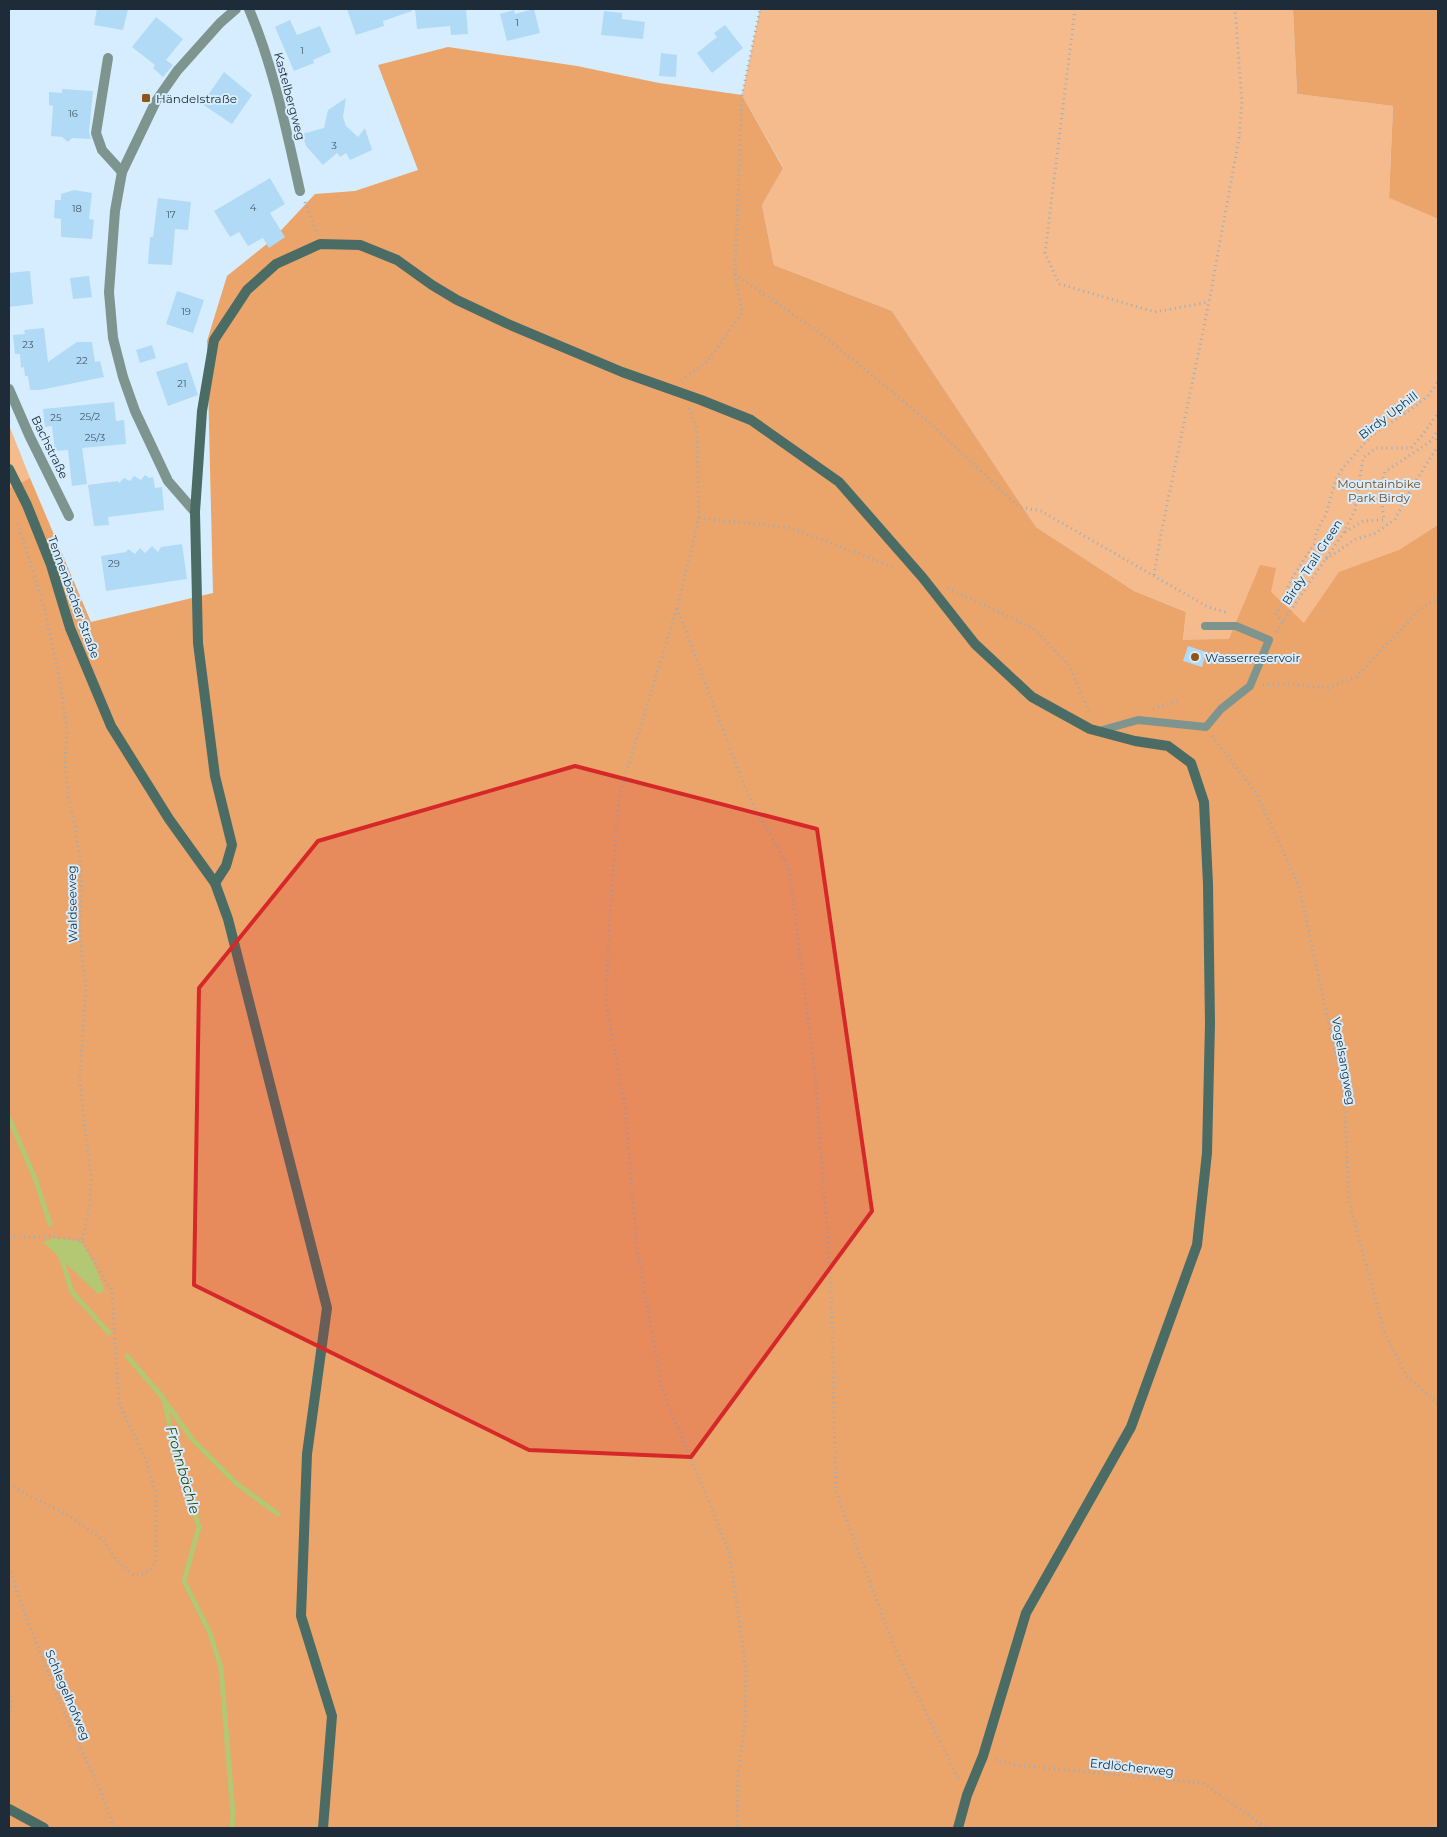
<svg xmlns="http://www.w3.org/2000/svg" width="1447" height="1837" viewBox="0 0 1447 1837" font-family="Montserrat,sans-serif">
  <rect width="100%" height="100%" fill="#d5edff"/>
  <g fill="#f6bb8c">
    <path d="M760,9H1293L1297,94L1393,106L1389,198L1438,219V525L1296,640H1183L1186,612L1134,591L1036,527L892,311L774,265L762,205L783,167L742,95Z"/>
    <path d="M9,425L30,478L9,488Z"/>
  </g>
  <g fill="#eba46a">
    <path d="M1293,9H1438V219L1389,198L1393,106L1297,94Z"/>
    <path d="M448,47L577,66L659,83L742,95L783,168L762,205L774,265L892,311L1036,527L1134,591L1186,612L1183,640L1229,639L1260,565L1276,568L1271,592L1304,623L1339,572L1399,550L1438,525V1828H9V488L30,478L91,622L213,593L207,341L227,276L273,239L315,194L355,191L418,170L378,65Z"/>
  </g>
  <path fill="#b4c772" d="M54,1238L81,1241L94,1264L105,1291L98,1294L43,1242Z"/>
  <g fill="none" stroke-linecap="round" stroke-linejoin="round">
    <g stroke="#b4c772" stroke-width="5">
      <path d="M9,1118L35,1178L50,1224"/>
      <path d="M60,1254L72,1292L109,1333"/>
      <path d="M127,1356L164,1399L178,1462L199,1527L184,1581L210,1633L221,1668L233,1815L232,1828"/>
      <path d="M166,1403L193,1440L237,1484L278,1514"/>
    </g>
  </g>
  <g fill="#b1daf7">
    <path d="M97,9H128L123,30L94,25Z"/>
    <path d="M347,9H412V11L383,21L384,26L356,35Z"/>
    <path d="M415,9H466L468,34L451,35L450,26L417,29Z"/>
    <path d="M534,9L540,33L507,41L500,14L514,10L515,14Z"/>
    <path d="M604,11L622,13V19L645,22L643,39L601,35Z"/>
    <path d="M156,17L183,39L166,60L173,65L163,77L153,68L155,65L132,47Z"/>
    <path d="M290,20L297,35L320,26L331,52L313,60L314,63L294,71L275,27Z"/>
    <path d="M725,25L743,48L712,73L697,53L717,37L714,33Z"/>
    <path d="M661,53L677,55L676,77L659,76Z"/>
    <path d="M224,72L252,95L232,124L202,104Z"/>
    <path d="M62,89L93,91L89,132L91,139L72,138L68,142L62,137L51,136L53,106L49,105V92L62,93Z"/>
    <path d="M346,98L343,117L346,126L358,137L365,128L372,150L350,160L346,153L340,157L337,153L323,165L306,146L302,134L324,128L328,110Z"/>
    <path d="M270,178L285,204L270,213L285,237L269,248L263,238L248,246L239,232L230,237L214,211Z"/>
    <path d="M74,190L92,193L89,219L94,220L92,239L61,237V219L54,218L55,200H61V194Z"/>
    <path d="M158,198L191,202L188,230L175,229L172,265L148,264L150,237H153Z"/>
    <path d="M30,271L33,304L9,307V273Z"/>
    <path d="M89,276L92,297L73,299L70,278Z"/>
    <path d="M177,291L204,300L193,333L166,324Z"/>
    <path d="M44,328L48,362L77,342H92L95,362L100,361L104,377L40,390H30L28,376H25L24,367L21,368L20,354H15L13,335L25,334L24,330Z"/>
    <path d="M152,345L156,358L140,363L136,350Z"/>
    <path d="M187,362L198,395L168,406L156,372Z"/>
    <path d="M114,402L116,421L124,420L126,444L82,448L87,484L72,486L68,450L55,451L52,426L45,427L43,409Z"/>
    <path d="M145,475L149,478L153,477L155,488L162,487L164,510L108,517L109,525L94,526L88,485L118,481L119,483L124,478L130,481L134,476L141,480Z"/>
    <path d="M182,544L187,579L106,591L101,556L126,552L128,549L135,554L140,548L145,553L152,546L158,552L161,547Z"/>
    <path d="M1188,646L1206,652L1202,667L1183,661Z"/>
  </g>
  <g fill="none" stroke-linecap="round" stroke-linejoin="round">
    <g stroke="#99aebe" stroke-width="3" stroke-dasharray="1 4" stroke-linecap="butt">
      <path d="M1075,9L1045,253L1059,284L1155,312L1209,302"/>
      <path d="M305,202L317,233"/>
      <path d="M735,274L820,333L930,423L1019,507L1041,511L1208,607L1229,613"/>
      <path d="M681,380L707,362L742,313L735,274L742,95L760,9"/>
      <path d="M689,408L697,430L699,518L677,608L619,796L610,913L606,1003L625,1106L637,1249L662,1389L729,1551L746,1668L745,1721L738,1774L737,1828"/>
      <path d="M1438,435L1436,436L1438,444"/>
      <path d="M699,518L791,528L896,568"/>
      <path d="M1345,532L1363,521L1384,520L1380,488L1385,472L1431,441L1438,429"/>
      <path d="M1326,559L1356,539L1374,534L1395,519L1417,479L1438,446"/>
      <path d="M1154,575L1161,534L1209,302L1239,138L1242,102L1235,9"/>
      <path d="M948,588L1033,628L1069,665L1090,715"/>
      <path d="M677,608L747,793L789,868L815,1073L831,1283L836,1492L896,1651L959,1780"/>
      <path d="M1283,622L1276,615L1291,580L1314,544L1316,533L1326,514L1336,479L1343,468L1371,436L1410,410L1428,396L1438,382"/>
      <path d="M1276,632L1344,532L1355,510L1363,458L1376,448H1411L1424,433L1438,413"/>
      <path d="M1263,685L1289,684L1327,688L1356,677L1420,609L1438,598"/>
      <path d="M1153,709L1178,701"/>
      <path d="M1212,736L1256,793L1299,886L1344,1093L1349,1201L1385,1334L1406,1375L1438,1404"/>
      <path d="M9,1237H45L50,1236L82,1241L90,1205L91,1175L83,1112L80,1075L86,985L82,960L80,920L82,890L80,861L75,825L68,795L65,760L67,731L61,687L45,610L18,523"/>
      <path d="M9,1485L71,1517L104,1541L116,1560L135,1576L146,1573L156,1563V1494L146,1461L119,1403L112,1291L82,1241"/>
      <path d="M9,1567L21,1603L58,1699L100,1789L114,1828"/>
      <path d="M9,1691L12,1700L9,1721"/>
      <path d="M995,1759L1014,1765L1203,1783L1266,1828"/>
    </g>
    <path stroke="#7e958f" stroke-width="8" d="M1099,731L1138,720L1206,727L1221,709L1250,686L1269,640L1236,626H1205"/>
    <g stroke="#7e958f" stroke-width="10">
      <path d="M249,9C274,68 286,129 300,191"/>
      <path d="M108,58L96,133L102,150L122,172"/>
      <path d="M9,389L29,435L69,516"/>
      <path d="M195,512L168,481L135,411L123,377L113,338L109,292L115,211L122,172L156,101L177,71L220,23L236,9"/>
    </g>
    <g stroke="#4b6c65" stroke-width="10">
      <path d="M9,469L27,505L51,565L70,628L111,726L169,819L215,883L228,919L327,1308L307,1454L301,1616L332,1716L323,1828"/>
      <path d="M215,883L226,866L232,845L215,776L198,643L195,512L202,411L214,340L247,290L276,264L320,244L360,245L397,260L432,285L457,300L508,324L622,372L701,400L751,420L839,482L923,578L975,644L1032,697L1090,729L1135,741L1168,746L1191,763L1204,802L1208,884L1210,1023L1207,1153L1197,1245L1131,1427L1026,1613L983,1756L967,1795L958,1828"/>
      <path d="M9,1809L44,1828"/>
    </g>
  </g>
  <path fill="#d62828" fill-opacity="0.2" stroke="#d62828" stroke-width="4" stroke-linejoin="round" d="M575,766L817,829L872,1211L691,1457L529,1450L194,1285L199,988L318,841Z"/>
  <g fill="#915417" stroke="#d5edff" stroke-width="2">
    <rect x="141" y="93" width="10" height="10" rx="2.5"/>
    <circle cx="1195" cy="657" r="5"/>
  </g>
  <g text-anchor="middle" dominant-baseline="central" stroke-width="4" stroke-linejoin="round" paint-order="stroke">
    <g font-size="10" fill="#425868">
      <text x="517" y="22">1</text>
      <text x="302" y="50">1</text>
      <text x="73" y="113">16</text>
      <text x="334" y="145">3</text>
      <text x="253" y="207">4</text>
      <text x="77" y="208">18</text>
      <text x="171" y="214">17</text>
      <text x="186" y="311">19</text>
      <text x="28" y="344">23</text>
      <text x="82" y="360">22</text>
      <text x="182" y="383">21</text>
      <text x="90" y="416">25/2</text>
      <text x="56" y="417">25</text>
      <text x="95" y="437">25/3</text>
      <text x="114" y="563">29</text>
    </g>
    <g font-size="12" fill="#1d2c38" stroke="#d5edff">
      <text transform="translate(290 96) rotate(75)">Kastelbergweg</text>
      <text transform="translate(1388 415) rotate(-37)">Birdy Uphill</text>
      <text transform="translate(50 447) rotate(64)">Bachstraße</text>
      <text transform="translate(1312 562) rotate(-57)">Birdy Trail Green</text>
      <text transform="translate(74 597) rotate(70)">Tennenbacher Straße</text>
      <text transform="translate(72 904) rotate(-91)">Waldseeweg</text>
      <text transform="translate(1344 1061) rotate(80)">Vogelsangweg</text>
      <text transform="translate(68 1695) rotate(67)">Schlegelhofweg</text>
      <text transform="translate(1132 1767) rotate(6)">Erdlöcherweg</text>
    </g>
    <g font-size="12" fill="#1d2c38" stroke="#d5edff" text-anchor="start">
      <text x="156" y="98">Händelstraße</text>
      <text x="1205" y="657">Wasserreservoir</text>
    </g>
    <g font-size="12" fill="#7b4b21" stroke="#d5edff">
      <text x="1379" y="483">Mountainbike<tspan x="1379" dy="14">Park Birdy</tspan></text>
    </g>
    <g font-size="14" font-style="italic" fill="#364100" stroke="#d5edff">
      <text transform="translate(183 1470) rotate(74)">Frohnbächle</text>
    </g>
  </g>
  <rect width="1447" height="1837" fill="none" stroke="#1d2c38" stroke-width="20"/>
</svg>
